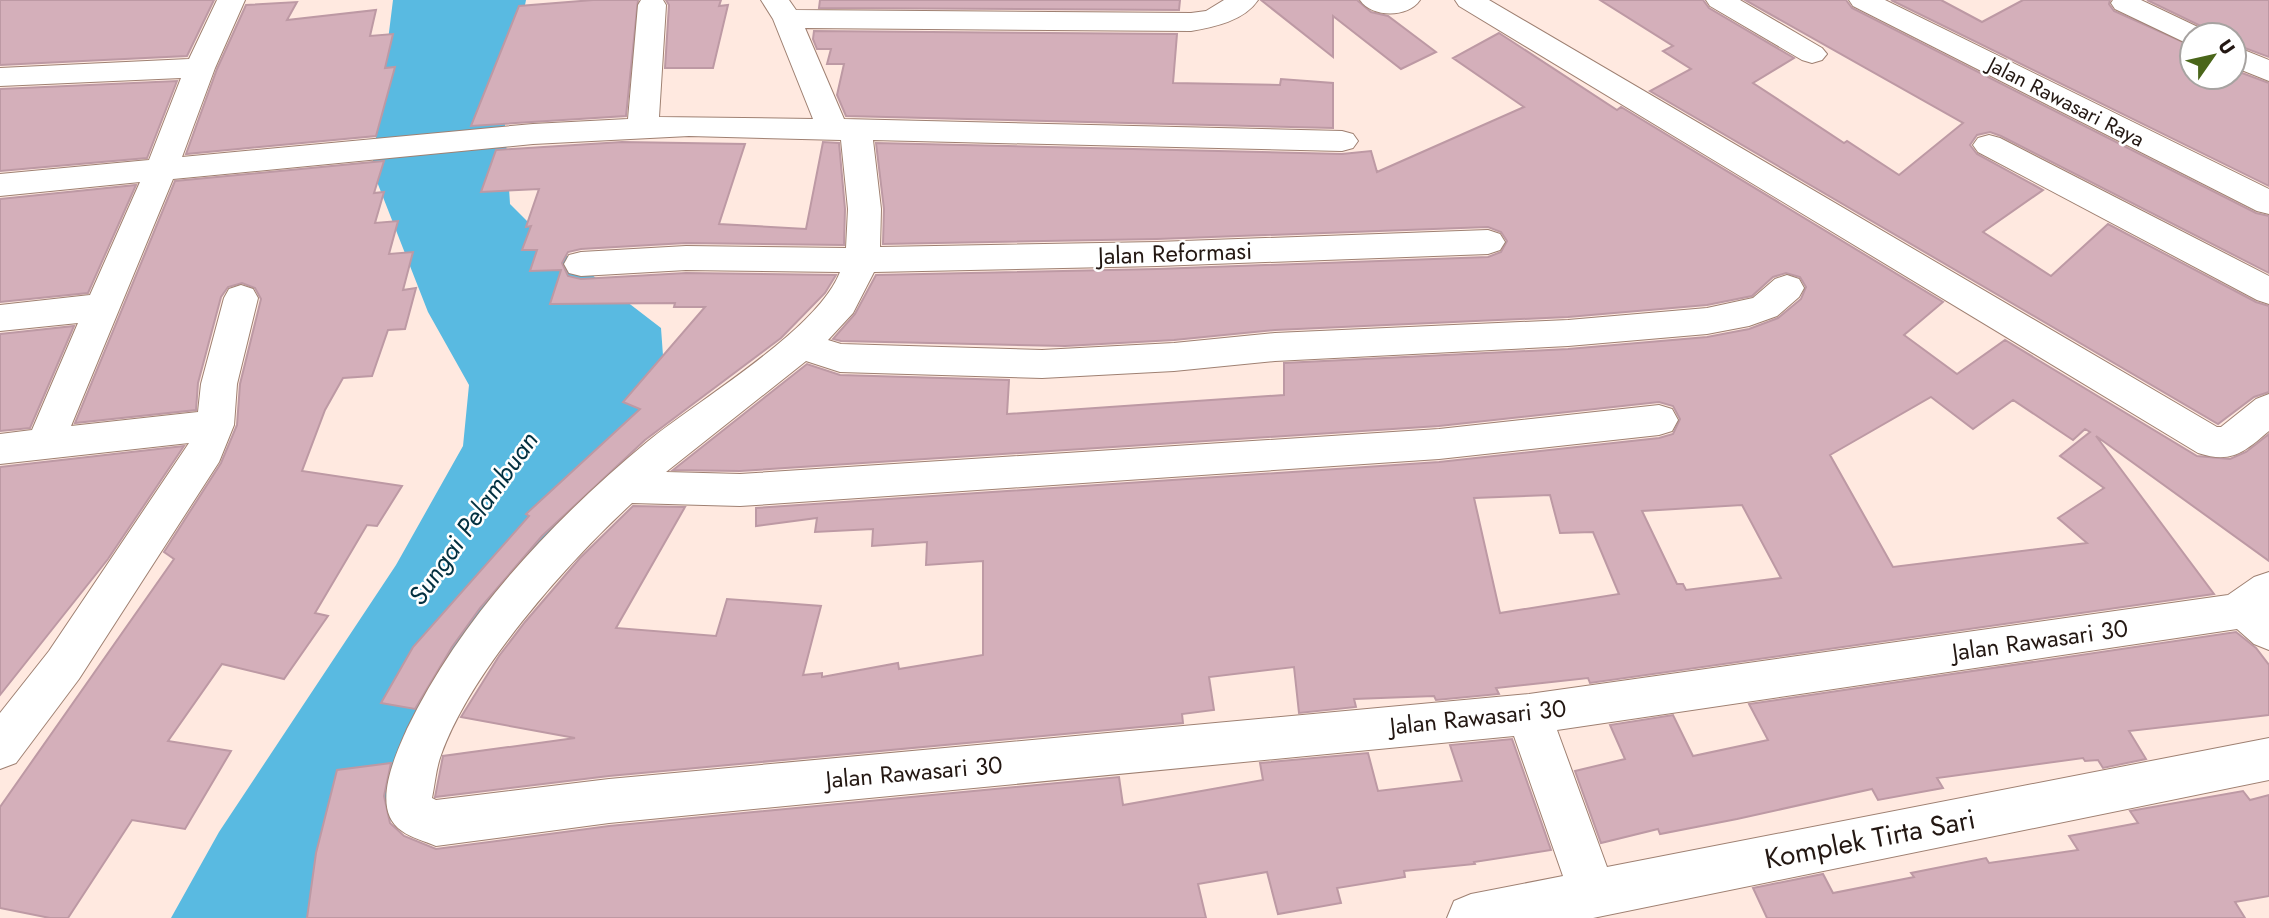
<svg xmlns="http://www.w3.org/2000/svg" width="2269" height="918" viewBox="0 0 2269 918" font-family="Jost,sans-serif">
  <rect width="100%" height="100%" fill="#ffe9e0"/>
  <path fill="#59bae1" d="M393,0H526L504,110L510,204L544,238L661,328L667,411L609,474L468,640L401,781L364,918H171L219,832L396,565L463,446L469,385L428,312L372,169Z"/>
  <g fill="#d4afba" stroke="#bd99a4" stroke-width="2" fill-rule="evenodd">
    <path d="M0,0H214L187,56L0,65Z"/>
    <path d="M593,0H638L626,116L471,126L519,6Z"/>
    <path d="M666,0H721L719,6L728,5L713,68H665L669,5Z"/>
    <path d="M820,0H1180L1179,10L819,8Z"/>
    <path d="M1261,0H1357L1371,12L1388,16L1436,52L1401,69L1333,16V57Z"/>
    <path d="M1600,0H1703L1709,8L1794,58L1753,83L1844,143L1847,141L1899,175L1963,123L1745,0H1846L1852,8L2256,213L2269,216V273L2001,136L1990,132L1977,135L1970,145L1977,154L2043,190L1983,232L2051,276L2108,224L2256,302L2269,306V392L2254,397L2218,424L1650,91L1691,69L1663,51L1673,46Z"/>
    <path d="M1891,0H1941L1982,22L2023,0H2110L2109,4L2114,11L2192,46V77H2234V70L2269,83V186Z"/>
    <path d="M2147,0H2269V57L2234,44V35H2210L2203,27Z"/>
    <path d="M297,2L287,20L376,10L370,36L393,34L385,68L395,67L376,136L186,154L217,69L246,5Z"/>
    <path d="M814,31L1177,34L1173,83L1280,85L1281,79L1333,83V128L846,116L837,95L844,64H827L831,49H817L813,39Z"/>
    <path d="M1499,33L1617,110L1621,107L1943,302L1904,335L1957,374L2005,340L2197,456L2230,459L2246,452L2269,434V561L2096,436L2214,594L1590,683L1588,678L1496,688L1499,694L1436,700L1434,696L1354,699L1356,707L1299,713L1294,667L1209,677L1214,710L1182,714L1183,723L609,776L435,797L443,756L575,738L461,717L499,656L525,622L580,558L633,506L685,507L616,628L716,636L727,599L821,606L803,675L822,673V677L898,663L899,669L983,655V561L926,565L927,542L872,546L873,529L815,532L817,518L756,526V508L1439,462L1659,438L1673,434L1680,419L1673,406L1659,402L1439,426L740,471L673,470L807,364L840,375L1009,380L1007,414L1284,395V363L1568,349L1707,337L1749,329L1778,318L1801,299L1806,287L1800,277L1786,273L1773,277L1752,296L1707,305L1568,317L1275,330L1174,340L1065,346L841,341L833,339L855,314L876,275L1157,269L1488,257L1501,252L1507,241L1501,232L1488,227L1157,239L883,244L884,209L876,143L1342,154L1371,151L1377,172L1524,107L1453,58ZM1931,397L1973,429L2013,400L2073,440L2085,429L2090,432L2060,456L2104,488L2058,518L2087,543L1893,567L1830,455ZM1550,495L1560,533L1593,532L1619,594L1500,613L1474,498ZM1742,505L1781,578L1686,590L1683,584H1677L1642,511Z"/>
    <path d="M177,81L147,158L0,171V89Z"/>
    <path d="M622,142L745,144L719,224L806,229L823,142L839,143L845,209L844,245L686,243L581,249L568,252L562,263L568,276L581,279L686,273L836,275L825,293L781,338L645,440L542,536L480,608L452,647L415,709L381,703L413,647L529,516L526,514L640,409L623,402L705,307H674L675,303L550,304L561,270L530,271L537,250H522L531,226L526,227L539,189L481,192L496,150Z"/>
    <path d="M384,161L374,193L384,192L375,223L398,221L389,254L413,252L403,290L416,288L405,329L388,330L372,376L343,378L325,410L302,471L402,486L377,526L367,525L315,613L328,616L284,679L222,664L168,741L231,751L185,829L132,820L68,918H50L0,908V807L174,559L164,552L221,463L237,425L240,384L261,299L255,288L242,283L228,287L221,297L198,383L196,410L75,423L175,181Z"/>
    <path d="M136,185L88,293L0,302V199Z"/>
    <path d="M74,326L30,428L0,431V334Z"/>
    <path d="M184,446L108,559L0,695V467Z"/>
    <path d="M2236,632L2256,648L2269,665V715L2129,731L2146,759L2103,768L2098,760L2085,761L2083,758L1937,778L1943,788L1878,800L1872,789L1737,819L1660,834L1658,829L1601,843L1575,771L1625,759L1610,725L1673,715L1693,756L1768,740L1749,704Z"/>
    <path d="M1512,739L1551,850L1474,862L1475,864L1404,871L1405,877L1337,888L1341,903L1278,914L1267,872L1198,884L1206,918H307L316,853L337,770L391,763L384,796L390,823L404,836L436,849L609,826L1119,777L1123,805L1263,780L1260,763L1368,753L1378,791L1462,781L1450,745Z"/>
    <path d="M2243,791L2250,800L2269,795V896L2235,902L2245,918H1767L1753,888L1823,874L1833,893L1914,877L1911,873L1986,858L1989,863L2078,850L2069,836L2138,823L2130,811Z"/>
  </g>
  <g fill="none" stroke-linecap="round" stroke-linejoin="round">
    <defs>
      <g id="minor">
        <path d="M217,0H245L215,68L182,157L533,124L628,119L638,5L641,0H663L666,5L659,117L813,119L773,19L761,0H789L796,10L1191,13L1206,11L1224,0H1258C1244,21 1214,27 1191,31L805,28L844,119L1342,131L1353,134L1358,141L1353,148L1342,151L873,140L881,209L880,247L1157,242L1488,230L1500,234L1505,242L1500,250L1488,254L1157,266L874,272L853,313L828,340L841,344L1042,350L1174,343L1275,333L1568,320L1707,308L1753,298L1775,279L1787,275L1799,279L1804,288L1799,297L1777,316L1749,326L1707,334L1568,346L1275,361L1174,371L1042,378L840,372L806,361L666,472L740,474L1439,429L1659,405L1672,409L1678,420L1672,431L1659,435L1439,459L740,506L632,503C566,564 471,671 441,755C436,768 435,784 432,798L436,800L609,779L1529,694L2228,595L2254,577L2269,572V650L2254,644L2237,629L1557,730L1607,867L2269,738V780L1593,918H1447L1454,901L1471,894L1563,876L1514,736L609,823L436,846C425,841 411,838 402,831C370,810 395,756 407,729C461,617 552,521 647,442C698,400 818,330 840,272L686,270L581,276L569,273L564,264L569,255L581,252L686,246L846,248L848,209L841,140L689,136L533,144L173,179L71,426L198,412L201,384L224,298L229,289L241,285L253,289L258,298L237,384L234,425L219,462L79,679L16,763L0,769V713L49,651L189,443L0,464V434L32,430L78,323L0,331V305L90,295L140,182L0,196V174L149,160L181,78L0,86V68L189,59Z"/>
        <path d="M1360,0H1420C1408,18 1372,18 1360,0Z"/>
        <path d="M1455,0H1489L2217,427H2221L2256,399L2269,394V431C2244,452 2232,464 2198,453L1459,6Z"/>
        <path d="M1706,0H1740L1822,48L1827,54L1822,60L1812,63L1802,60L1710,6Z"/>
        <path d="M1849,0H1885L2269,189V214L2257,211L1853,6Z"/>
        <path d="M2113,0H2141L2202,29L2207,35H2192V44L2182,41L2115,9L2111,3Z"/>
        <path d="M2234,46L2269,60V81L2234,67Z"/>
        <path d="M1989,135L2000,138L2269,276V304L2257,300L1978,152L1973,145L1978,138Z"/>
      </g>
    </defs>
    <use href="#minor" stroke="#9f8072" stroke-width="2"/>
    <use href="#minor" fill="#fff" fill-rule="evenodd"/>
  </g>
  <g text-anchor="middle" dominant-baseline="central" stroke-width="5" stroke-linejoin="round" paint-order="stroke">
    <g font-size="21" fill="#241813" stroke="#fff">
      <text transform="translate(2066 102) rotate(27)">Jalan Rawasari Raya</text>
    </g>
    <g font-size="24" fill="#241813" stroke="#fff">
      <text transform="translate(1175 253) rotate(-2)">Jalan Reformasi</text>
      <text transform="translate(2040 640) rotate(-8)">Jalan Rawasari 30</text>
      <text transform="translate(1478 717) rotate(-6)">Jalan Rawasari 30</text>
      <text transform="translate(914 772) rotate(-5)">Jalan Rawasari 30</text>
    </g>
    <g font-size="26" font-style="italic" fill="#023040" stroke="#fff">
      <text transform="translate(473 518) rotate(-55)">Sungai Pelambuan</text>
    </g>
    <g font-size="28" fill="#241813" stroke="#fff">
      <text transform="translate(1870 839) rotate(-11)">Komplek Tirta Sari</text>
    </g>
  </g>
  <g transform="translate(2213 56) rotate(56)"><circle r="33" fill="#ffffff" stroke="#a7a3a1" stroke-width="2"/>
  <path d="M0-5L12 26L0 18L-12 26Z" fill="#4a661a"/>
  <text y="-10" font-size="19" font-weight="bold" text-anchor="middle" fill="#241813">U</text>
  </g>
</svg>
